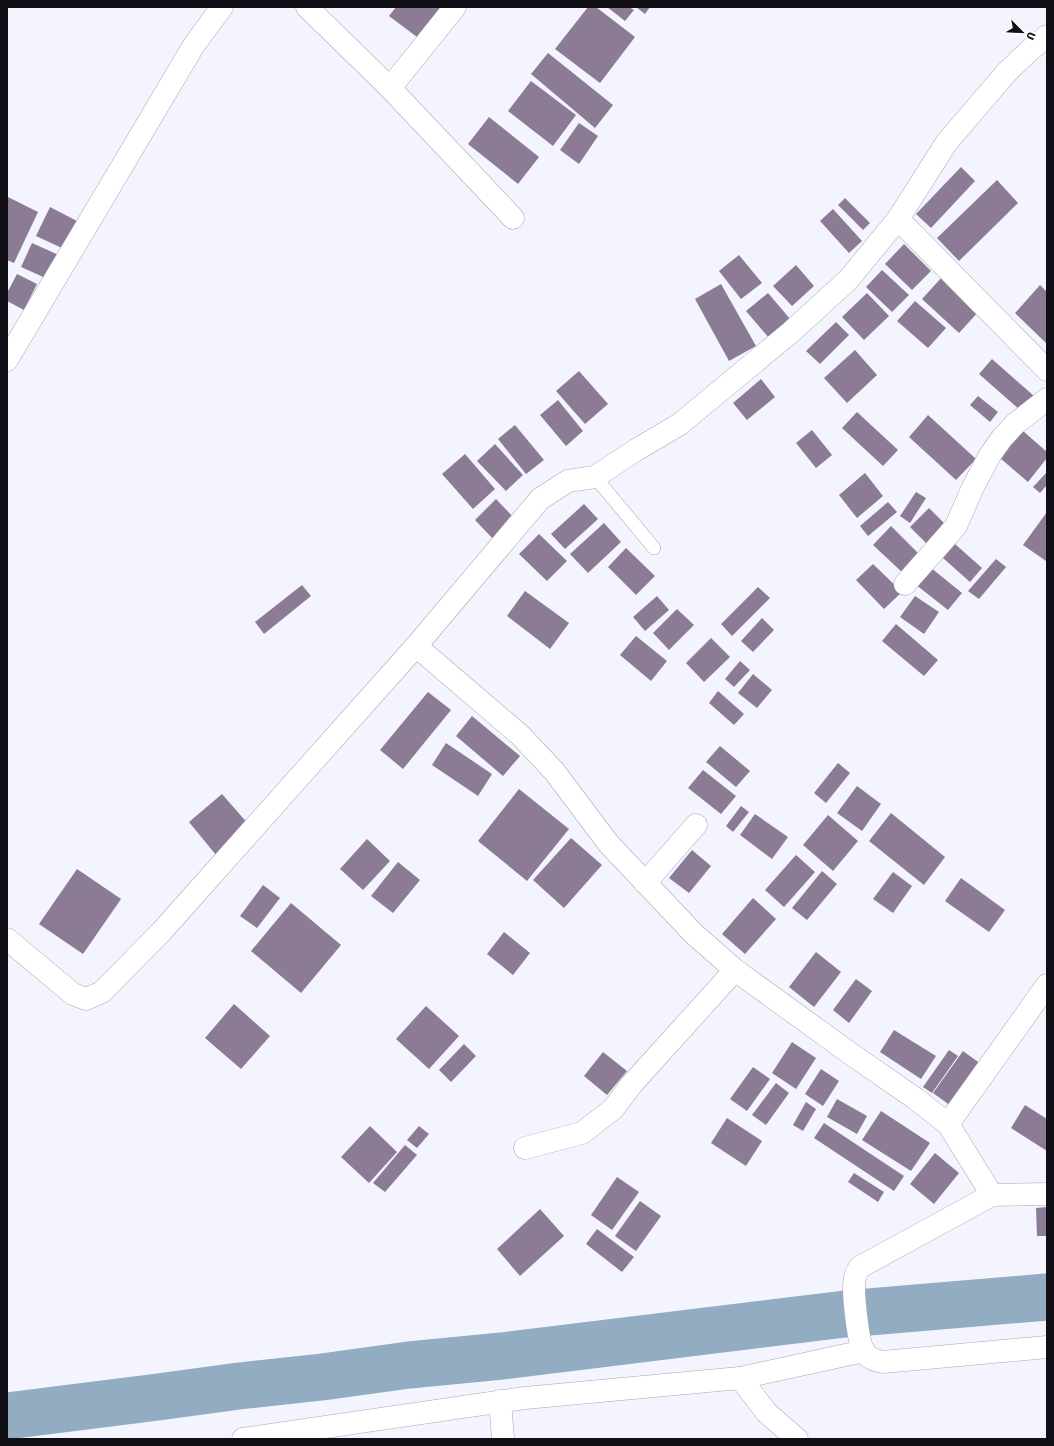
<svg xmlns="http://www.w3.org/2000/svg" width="1054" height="1446" viewBox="0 0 1054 1446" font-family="Signika,sans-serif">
  <rect width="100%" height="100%" fill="#f4f4ff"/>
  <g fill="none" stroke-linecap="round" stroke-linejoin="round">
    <path stroke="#92acc2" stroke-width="47" d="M7,1416L158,1397L239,1386L322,1377L409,1365L502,1356L845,1314L1047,1297"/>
  </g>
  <g fill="#8b7b95">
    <path d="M396,7H440L444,10L421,40L389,16Z"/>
    <path d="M588,7H596L635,37L600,83L555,49Z"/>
    <path d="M607,7H629L634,10L625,21Z"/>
    <path d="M636,7H650L645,14Z"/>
    <path d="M548,53L613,105L595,128L531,74Z"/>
    <path d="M531,81L576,115L553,146L508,111Z"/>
    <path d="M489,117L539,157L518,184L468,144Z"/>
    <path d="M579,123L598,136L579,164L560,150Z"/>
    <path d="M961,167L975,181L931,228L916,214Z"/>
    <path d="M997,180L1018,203L959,261L937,238Z"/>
    <path d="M8,197L38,212L14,263L7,260V200Z"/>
    <path d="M845,198L870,223L863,230L838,205Z"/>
    <path d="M50,207L77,221L64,249L36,236Z"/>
    <path d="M833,209L862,241L849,253L820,221Z"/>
    <path d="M32,243L61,256L50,280L21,267Z"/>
    <path d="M904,244L931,271L912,290L885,264Z"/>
    <path d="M739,255L762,283L741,299L719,271Z"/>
    <path d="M796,265L814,286L792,306L773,286Z"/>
    <path d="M882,270L909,295L892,312L866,287Z"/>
    <path d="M17,274L37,284L24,310L7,301V293Z"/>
    <path d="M943,276L980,310L959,333L922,299Z"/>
    <path d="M721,284L756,346L729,361L695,299Z"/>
    <path d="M1040,285L1047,292V344L1015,313Z"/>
    <path d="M768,293L791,320L769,338L746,311Z"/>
    <path d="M867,293L889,316L864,340L842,317Z"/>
    <path d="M915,301L946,328L928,348L897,321Z"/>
    <path d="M836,322L849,335L820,364L806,351Z"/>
    <path d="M855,350L877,375L847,403L824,378Z"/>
    <path d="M992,359L1034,396L1021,411L979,374Z"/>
    <path d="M579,371L608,404L585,424L556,391Z"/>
    <path d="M761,379L775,397L747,420L733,403Z"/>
    <path d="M978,396L998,412L990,422L970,405Z"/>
    <path d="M558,400L583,431L566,446L540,415Z"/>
    <path d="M857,412L898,450L883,466L842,428Z"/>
    <path d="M928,415L976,459L956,480L909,437Z"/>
    <path d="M515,425L544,460L526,474L498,439Z"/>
    <path d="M812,430L832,455L816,468L796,443Z"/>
    <path d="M1023,431L1047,452V458L1028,482L1000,458Z"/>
    <path d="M495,444L523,475L506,491L477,461Z"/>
    <path d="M465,454L495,489L473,509L442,474Z"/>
    <path d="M1047,472V485L1040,493L1033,487Z"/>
    <path d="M865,473L883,496L857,518L839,495Z"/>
    <path d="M916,492L926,498L910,523L900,516Z"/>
    <path d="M496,499L517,521L495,541L475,520Z"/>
    <path d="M888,502L897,512L868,536L860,526Z"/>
    <path d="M584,504L598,519L565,549L551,534Z"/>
    <path d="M929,508L949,528L930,547L910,527Z"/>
    <path d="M1047,512V560L1046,561L1023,545Z"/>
    <path d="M604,523L621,542L588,573L570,554Z"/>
    <path d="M891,526L920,555L903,573L873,545Z"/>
    <path d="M539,534L567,561L547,581L519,554Z"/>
    <path d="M955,544L982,568L970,582L943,558Z"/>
    <path d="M626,548L655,576L636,595L608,567Z"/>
    <path d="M996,559L1006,567L979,599L968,591Z"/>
    <path d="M873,564L902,592L884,609L856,580Z"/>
    <path d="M930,567L962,593L948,610L915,584Z"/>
    <path d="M302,585L311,596L264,634L255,622Z"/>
    <path d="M758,587L770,598L732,636L721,624Z"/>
    <path d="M525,591L569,623L550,649L507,616Z"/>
    <path d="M657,596L669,610L645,631L633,617Z"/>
    <path d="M915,596L939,612L924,634L900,617Z"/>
    <path d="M677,609L694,625L669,650L653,633Z"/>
    <path d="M762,618L774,630L753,652L741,641Z"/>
    <path d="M896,624L938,660L924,676L882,641Z"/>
    <path d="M636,636L667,661L651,681L620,655Z"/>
    <path d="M711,638L730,657L704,682L686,663Z"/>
    <path d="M740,661L750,670L734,687L725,679Z"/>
    <path d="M753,674L772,690L757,708L738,693Z"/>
    <path d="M718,691L744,714L734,725L709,703Z"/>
    <path d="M428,692L451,710L403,769L380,750Z"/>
    <path d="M472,716L520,756L503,776L456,736Z"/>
    <path d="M446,743L492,774L478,796L432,765Z"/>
    <path d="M720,746L750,771L736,787L706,762Z"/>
    <path d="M838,763L850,773L826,803L814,793Z"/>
    <path d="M703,770L736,796L721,814L688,788Z"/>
    <path d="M857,786L881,804L862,831L837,813Z"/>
    <path d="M519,789L569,829L527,881L478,841Z"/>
    <path d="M222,794L250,826L216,855L189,822Z"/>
    <path d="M741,806L749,812L733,832L726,826Z"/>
    <path d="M891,813L945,857L924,885L869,841Z"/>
    <path d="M755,814L788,837L772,859L740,835Z"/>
    <path d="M828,815L858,841L833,871L803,845Z"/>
    <path d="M571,838L602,865L564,908L533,880Z"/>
    <path d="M367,839L390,861L363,890L340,869Z"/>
    <path d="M692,850L711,866L689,893L669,878Z"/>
    <path d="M796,855L815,872L784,907L765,890Z"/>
    <path d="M398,862L420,880L393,913L371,896Z"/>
    <path d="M77,869L121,899L83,954L39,924Z"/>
    <path d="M822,871L837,884L807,920L792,908Z"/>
    <path d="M893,872L912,886L893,913L873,899Z"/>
    <path d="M961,878L1005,910L989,932L945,901Z"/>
    <path d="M263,885L280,898L257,928L240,916Z"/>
    <path d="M753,898L776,919L745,954L722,934Z"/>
    <path d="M291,903L341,945L301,993L251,951Z"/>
    <path d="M504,932L530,953L513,975L487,954Z"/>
    <path d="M816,952L841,972L814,1007L789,987Z"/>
    <path d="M856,979L872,991L849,1023L833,1010Z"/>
    <path d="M234,1004L270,1036L241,1069L205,1038Z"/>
    <path d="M426,1006L459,1036L429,1069L396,1039Z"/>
    <path d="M894,1030L936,1056L921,1079L880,1052Z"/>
    <path d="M792,1042L816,1058L796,1089L772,1073Z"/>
    <path d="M464,1044L476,1056L451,1082L439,1070Z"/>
    <path d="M949,1050L958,1056L932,1093L923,1087Z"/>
    <path d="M963,1051L985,1067L955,1109L933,1093Z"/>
    <path d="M603,1052L627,1071L607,1095L584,1076Z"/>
    <path d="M753,1067L770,1079L747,1111L730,1099Z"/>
    <path d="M821,1069L839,1081L823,1106L805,1094Z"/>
    <path d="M776,1083L789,1093L766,1125L752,1115Z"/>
    <path d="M837,1099L867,1116L857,1134L827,1117Z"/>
    <path d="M806,1102L816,1109L803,1131L793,1125Z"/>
    <path d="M1025,1105L1047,1119V1151L1011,1128Z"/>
    <path d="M881,1111L930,1143L911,1171L862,1140Z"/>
    <path d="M727,1118L762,1141L746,1166L711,1143Z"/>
    <path d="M824,1123L904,1176L894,1191L814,1138Z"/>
    <path d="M370,1126L397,1152L369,1183L341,1157Z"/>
    <path d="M419,1126L429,1134L417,1148L407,1140Z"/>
    <path d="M405,1145L417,1155L385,1192L373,1183Z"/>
    <path d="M935,1153L959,1173L934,1204L910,1184Z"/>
    <path d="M854,1173L884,1192L878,1202L848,1182Z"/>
    <path d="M617,1177L639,1192L612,1230L591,1215Z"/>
    <path d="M640,1201L661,1216L636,1251L615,1236Z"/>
    <path d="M1047,1207V1236H1037L1036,1208Z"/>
    <path d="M540,1209L564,1236L520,1276L497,1249Z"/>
    <path d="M597,1229L634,1257L622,1272L586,1244Z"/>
  </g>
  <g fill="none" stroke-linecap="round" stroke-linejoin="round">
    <defs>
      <path id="lane" d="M595,477L654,548"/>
      <g id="street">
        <path d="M307,7L390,88L513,218"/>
        <path d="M390,88L455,7"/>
        <path d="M898,219L1047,370"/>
        <path d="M7,360L194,45L222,7"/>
        <path d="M905,584L956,526L973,487L990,455L1002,438L1015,424L1047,399"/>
        <path d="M416,646L520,735L554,771L608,843L694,934L735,970L851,1054L916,1099L948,1124L992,1195"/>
        <path d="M645,883L696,825"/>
        <path d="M7,939L73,994L86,999L102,992L162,931L416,646L540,499L568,481L595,477L636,450L680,424L791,332L848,280L898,219L947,142L1007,72L1029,51L1047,36"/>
        <path d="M948,1124L1047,985"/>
        <path d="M525,1148L582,1133L613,1109L632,1084L735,970"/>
        <path d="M1047,1194L992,1195L860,1267C855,1273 854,1280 854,1288C854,1299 858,1343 864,1352C869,1359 875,1360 883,1362L1047,1347"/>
        <path d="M740,1378L767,1413L797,1439"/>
        <path d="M500,1401L503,1439"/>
        <path d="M243,1439L525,1398L740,1378L864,1351"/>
      </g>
    </defs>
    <use href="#lane" stroke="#a7a6b6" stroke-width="14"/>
    <use href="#street" stroke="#a7a6b6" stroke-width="23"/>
    <use href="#lane" stroke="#fff" stroke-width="13"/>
    <use href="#street" stroke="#fff" stroke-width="22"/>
  </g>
  <rect width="1054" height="1446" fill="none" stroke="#0f0f15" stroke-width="16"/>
  <g transform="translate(1022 32) rotate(114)" stroke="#ffffff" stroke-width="3" paint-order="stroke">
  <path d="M0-3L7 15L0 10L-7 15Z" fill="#0f0f15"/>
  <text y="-6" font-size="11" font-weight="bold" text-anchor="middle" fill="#0f0f15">U</text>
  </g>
</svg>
